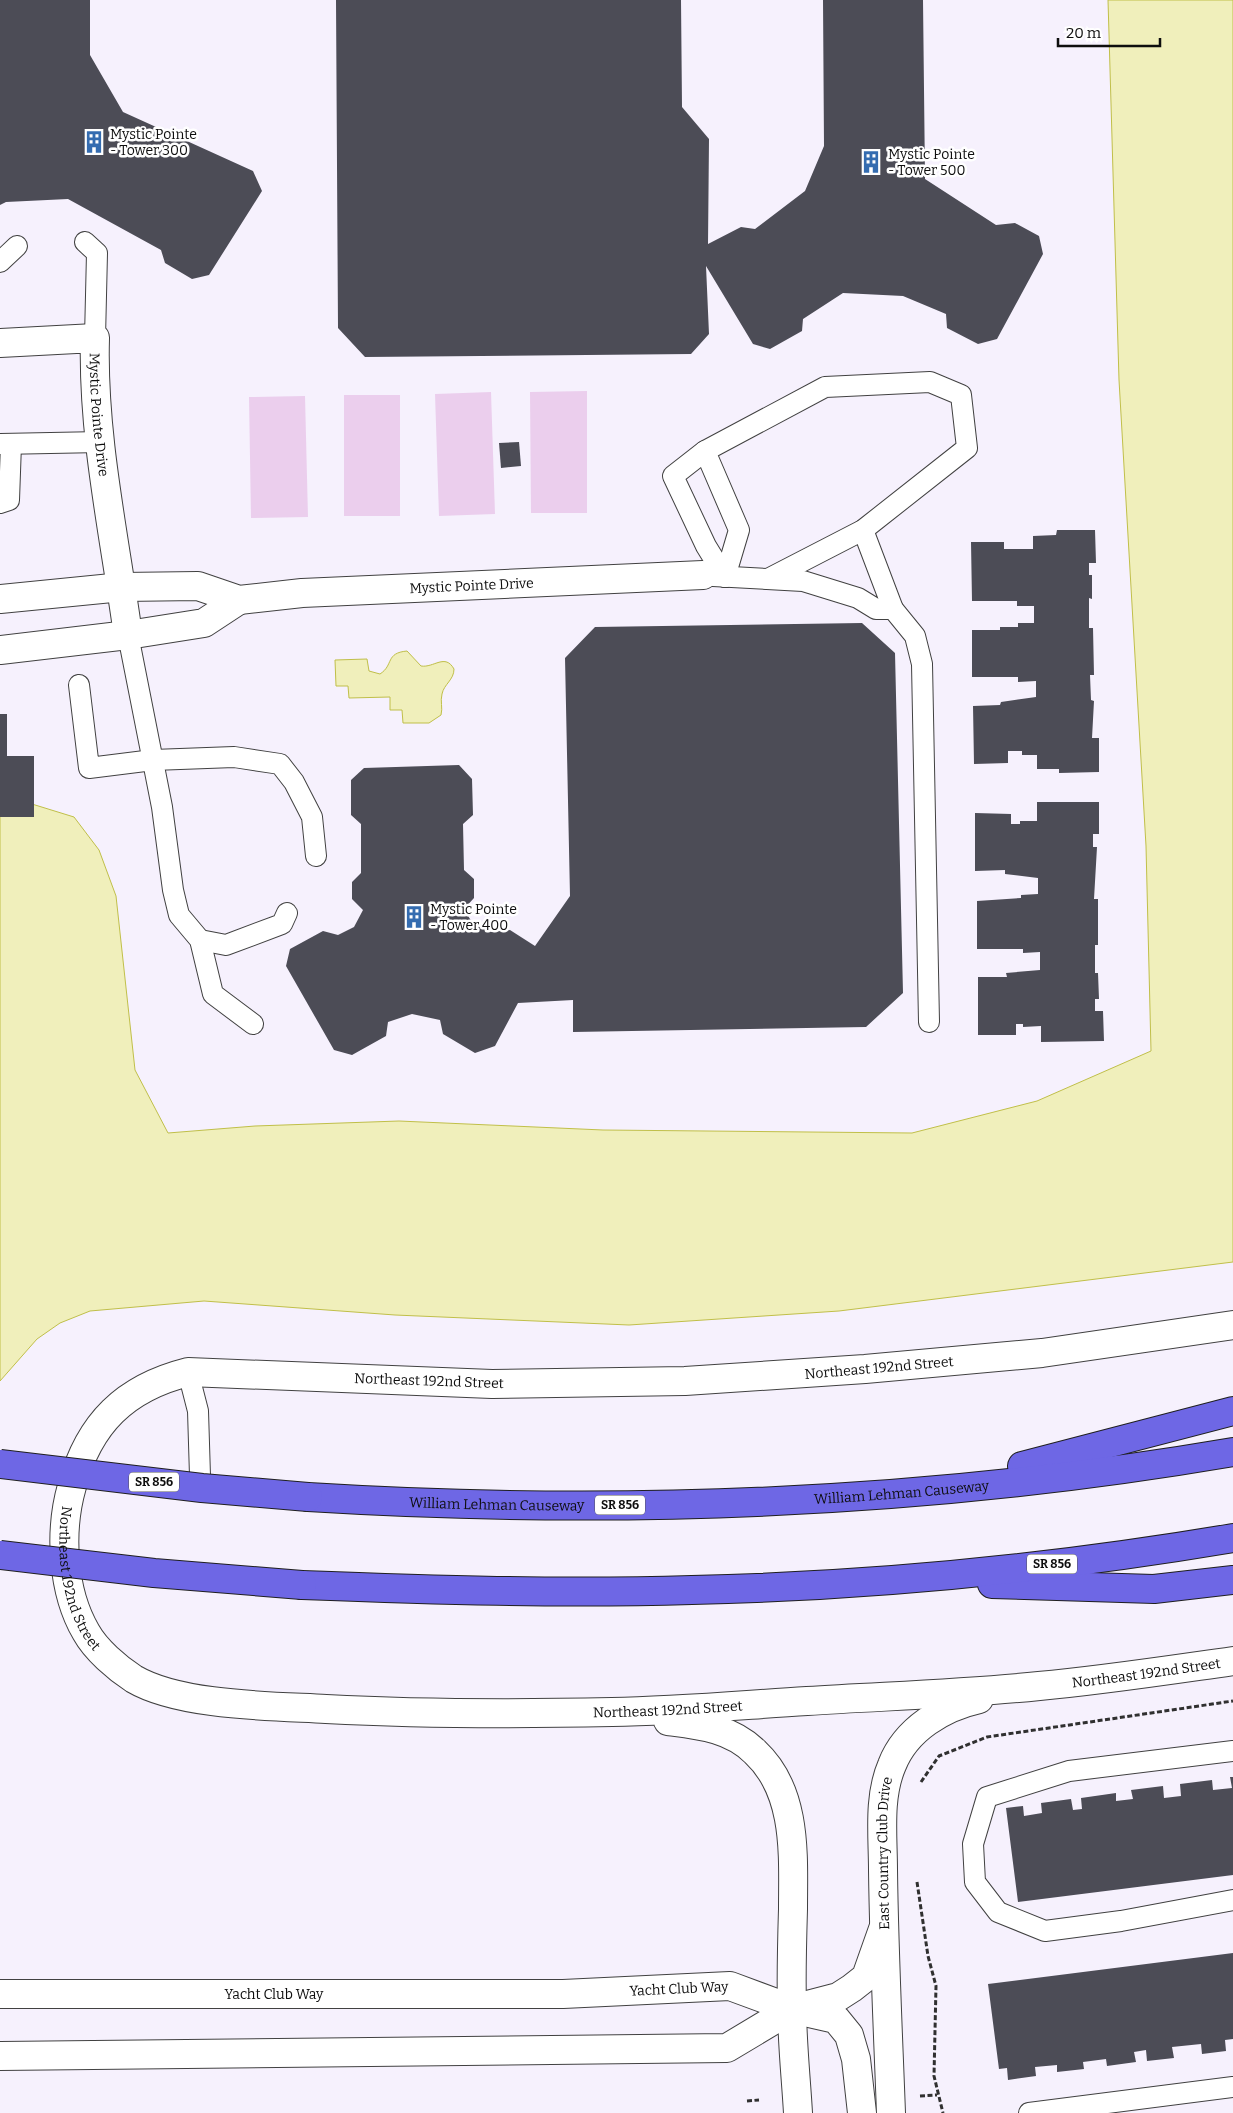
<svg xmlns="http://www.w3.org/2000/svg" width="1233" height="2113" viewBox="0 0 1233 2113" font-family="Bitter,serif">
  <rect width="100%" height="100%" fill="#f6f1fd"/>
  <g fill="#ebceed">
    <path d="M587,391V513H531L530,392Z"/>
    <path d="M491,392L495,514L439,516L435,394Z"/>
    <rect x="344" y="395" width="56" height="121"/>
    <path d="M305,396L308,517L251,518L249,397Z"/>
  </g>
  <g fill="#f0efbb" stroke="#c0bf49">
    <path d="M1108,0H1233V1262L839,1311L629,1325L395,1315L204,1301L90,1311L60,1323L37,1339L0,1381V800H19L74,817L99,850L116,896L135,1070L168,1133L255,1126L399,1121L603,1130L912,1133L1037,1101L1151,1051L1146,846L1119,380Z"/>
    <path d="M407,651L421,666C434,668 445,653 454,669C454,680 444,684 442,694C440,701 443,708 441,715L429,723H403L402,710H390V697L349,698L348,686H336L335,660L367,659L369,671L380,674C394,665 385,653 407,651Z"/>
  </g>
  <g fill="#4c4c56">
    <path d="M0,0H90V55L123,112L253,171L262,191L209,275L192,279L165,263L161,250L68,199L6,202L0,205Z"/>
    <path d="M336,0H681L682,107L709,139L708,244L741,227L755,229L805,191L824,146L823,0H923L925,179L996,225L1015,223L1039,236L1043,254L997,339L978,344L947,328L946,314L903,296L843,293L803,319L802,331L770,349L753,344L706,266L709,334L691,354L365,357L338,328Z"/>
    <path d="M519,442L521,466L501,468L499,443Z"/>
    <path d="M1057,530H1095L1096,563H1089V575H1092V599L1089,598V628H1093L1094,675H1090L1091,700L1094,701L1092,738H1099V772L1059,773V769H1037V755H1022V751H1008V763L974,764L973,706L1000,705L1001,702L1036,697V681L1018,682V677H972V630H1000V627H1018V623H1034V606H1017V601H972L971,542H1004V549H1033V536L1056,535Z"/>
    <path d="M862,623L895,653L903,993L866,1027L573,1032V1000L518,1003L495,1046L475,1053L443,1034L440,1020L412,1014L388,1022L386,1036L352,1055L334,1050L286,966L290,949L323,931L338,935L354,927L363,910L352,899V882L361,873V824L351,815V780L364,768L459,765L472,779L473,815L463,824L464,870L474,879V898L464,909L473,924L491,932L510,930L535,946L570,896L565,658L595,627Z"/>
    <path d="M0,714H7V756H34V817H0Z"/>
    <path d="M1037,802H1099V834H1093V847H1097L1094,899H1098V945H1095V973H1098L1099,999H1095V1011H1103L1104,1041L1041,1042V1026L1023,1027V1024H1016V1035H978V977H1007L1006,973L1040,970V952L1023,953V949H977V901L1021,898V895L1038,894V878L1005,874V870L975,871V813L1011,814V824H1020V821H1037Z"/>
    <path d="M1230,1777H1233V1875L1018,1902L1006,1808L1023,1806L1024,1816L1042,1813L1041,1803L1071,1799L1073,1810L1082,1809L1081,1798L1116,1793V1801L1133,1799L1131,1790L1163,1786L1164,1798L1181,1796L1180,1784L1212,1780L1213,1790L1232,1788Z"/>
    <path d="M1233,1953V2039L1225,2040L1226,2051L1202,2054L1201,2044L1172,2047L1174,2058L1147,2061L1146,2050L1134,2052L1136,2062L1107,2066L1106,2059L1083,2062L1084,2069L1057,2072V2065L1035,2067L1036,2076L1008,2080L1007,2068L999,2069L988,1984Z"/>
  </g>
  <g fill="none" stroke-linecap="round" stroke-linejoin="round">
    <defs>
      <g id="service">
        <path d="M85,242L97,253L95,338"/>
        <path d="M0,262L17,246"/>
        <path d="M0,444L101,442"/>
        <path d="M705,451L739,530L725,577"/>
        <path d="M0,503L9,500L11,444"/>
        <path d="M713,576L803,581L858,598L876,609H893L863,530"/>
        <path d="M725,577L706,546L673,476L705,451L825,387L930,382L961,395L967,448L863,530L768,579"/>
        <path d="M893,609L915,636L922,664L929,1022"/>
        <path d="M128,635L162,807L173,890L179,915L200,940L213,994L253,1024"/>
        <path d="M79,685L89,768L153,760L234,757L280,764L294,782L312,817L316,856"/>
        <path d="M200,940L226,945L282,924L287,913"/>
        <path d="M188,1372L198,1411L200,1476"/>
        <path d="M1233,1751L1069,1771L987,1797L973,1844L975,1882L998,1912L1045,1931L1121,1921L1233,1900"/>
        <path d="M1029,2113L1233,2087"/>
      </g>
      <g id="minor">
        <path id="s1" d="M0,343L95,338C92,436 115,538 128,635"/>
        <path id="s2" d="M0,599L122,587L198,586L239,600L302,593L703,575"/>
        <path d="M0,650L128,635L204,623L239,600"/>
      </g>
      <g id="tertiary">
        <path id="s3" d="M1233,1325L1042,1353L865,1369L685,1381L492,1384L188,1372C125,1388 89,1423 72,1486C59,1531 62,1591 86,1632C96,1650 117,1668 134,1679C180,1706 273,1706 326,1709C421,1714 517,1714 612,1712C677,1711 742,1705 807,1701C884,1696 962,1694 1039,1686C1104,1680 1169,1670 1233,1661"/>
        <path d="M668,1721C699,1725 731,1728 755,1752C798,1792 793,1856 793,1909C792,1942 791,1974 792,2007C792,2042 796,2078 798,2113"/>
        <path id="s4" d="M0,1994H563L730,1986L792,2009L836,2019L849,2035L856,2059L862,2113"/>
        <path d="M0,2056L727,2048L792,2009L838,1997L852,1988L866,1977L883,1929"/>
        <path id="s5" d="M891,2113C888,2032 884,1951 883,1870C883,1836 878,1797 892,1765C906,1729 943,1707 979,1699"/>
      </g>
      <g id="motorway">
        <path d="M1022,1466L1233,1411"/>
        <path id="s6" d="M308,1497C616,1516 929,1504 1233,1452"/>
        <path d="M992,1584L1154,1589L1233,1580"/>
        <path d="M302,1585C432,1590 562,1594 692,1590C873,1586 1055,1568 1233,1538"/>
      </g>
    </defs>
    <use href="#service" stroke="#414141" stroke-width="22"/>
    <use href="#minor" stroke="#414141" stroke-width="30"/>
    <use href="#tertiary" stroke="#414141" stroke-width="30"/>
    <use href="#motorway" stroke="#1f1f1f" stroke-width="30"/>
    <g stroke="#303030" stroke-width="3" stroke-dasharray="5 2.5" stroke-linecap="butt">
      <path d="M921,1782L939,1756L987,1737L1233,1701"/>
      <path d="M917,1882L928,1956L936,1986L934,2076L943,2113"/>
      <path d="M920,2096L937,2095"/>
      <path d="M747,2101L759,2100"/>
    </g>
    <use href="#service" stroke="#fff" stroke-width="20"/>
    <use href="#minor" stroke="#fff" stroke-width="28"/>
    <use href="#tertiary" stroke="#fff" stroke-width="28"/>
    <use href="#motorway" stroke="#6e67e5" stroke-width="28"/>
    <defs>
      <g id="motorway-bridge">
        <path d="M0,1464L202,1488L308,1497"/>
        <path d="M0,1555L154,1573L302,1585"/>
      </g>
    </defs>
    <use href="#motorway-bridge" stroke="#1f1f1f" stroke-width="30" stroke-linecap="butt"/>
    <use href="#motorway-bridge" stroke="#6e67e5" stroke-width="28"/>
  </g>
  <defs>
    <symbol id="building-bare" viewBox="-9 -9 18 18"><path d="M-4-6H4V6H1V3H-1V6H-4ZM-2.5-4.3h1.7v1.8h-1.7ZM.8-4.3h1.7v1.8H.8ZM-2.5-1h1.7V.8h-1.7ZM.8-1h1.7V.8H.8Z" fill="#346cb0" stroke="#fff" stroke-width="2.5" paint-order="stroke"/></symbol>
  </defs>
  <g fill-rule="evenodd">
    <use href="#building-bare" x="78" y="126" width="32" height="32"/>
    <use href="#building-bare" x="855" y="146" width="32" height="32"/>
    <use href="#building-bare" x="398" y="901" width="32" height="32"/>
  </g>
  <g text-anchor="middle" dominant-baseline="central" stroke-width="5" stroke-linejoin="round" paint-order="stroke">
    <g fill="#fff" stroke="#565656" stroke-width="1">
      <rect x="129" y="1472.5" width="50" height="19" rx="4"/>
      <rect x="595" y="1495.5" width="50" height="19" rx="4"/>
      <rect x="1027" y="1554.5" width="50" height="19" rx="4"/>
    </g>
    <g font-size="12" font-weight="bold" fill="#0e0e0e">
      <text x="154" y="1482">SR 856</text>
      <text x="620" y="1505">SR 856</text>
      <text x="1052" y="1564">SR 856</text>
    </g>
    <g font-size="14" fill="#0e0e0e" stroke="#fff" text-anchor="start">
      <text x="110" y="134">Mystic Pointe<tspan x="110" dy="16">- Tower 300</tspan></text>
      <text x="888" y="154">Mystic Pointe<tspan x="888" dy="16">- Tower 500</tspan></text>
      <text x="430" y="909">Mystic Pointe<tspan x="430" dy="16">- Tower 400</tspan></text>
    </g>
    <g font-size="14" fill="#0e0e0e" stroke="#fff">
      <text stroke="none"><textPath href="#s1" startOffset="172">Mystic Pointe Drive</textPath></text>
      <text stroke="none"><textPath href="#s2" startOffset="475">Mystic Pointe Drive</textPath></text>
      <text transform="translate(879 1368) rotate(-5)">Northeast 192nd Street</text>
      <text transform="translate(429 1381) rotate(2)">Northeast 192nd Street</text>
      <text stroke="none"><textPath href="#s6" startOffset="594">William Lehman Causeway</textPath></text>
      <text stroke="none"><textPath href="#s6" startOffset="189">William Lehman Causeway</textPath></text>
      <text stroke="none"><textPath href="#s3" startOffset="1316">Northeast 192nd Street</textPath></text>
      <text stroke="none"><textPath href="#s3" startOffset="2456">Northeast 192nd Street</textPath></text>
      <text stroke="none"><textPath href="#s3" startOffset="1976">Northeast 192nd Street</textPath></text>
      <text stroke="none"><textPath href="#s5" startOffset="260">East Country Club Drive</textPath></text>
      <text stroke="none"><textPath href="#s4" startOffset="679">Yacht Club Way</textPath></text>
      <text stroke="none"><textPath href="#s4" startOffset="274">Yacht Club Way</textPath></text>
    </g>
  </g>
  <path d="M1058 38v8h102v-8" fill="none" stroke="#0e0e0e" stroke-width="2.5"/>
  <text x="1066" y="38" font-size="15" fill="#0e0e0e" stroke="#ffffff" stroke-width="4" paint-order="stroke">20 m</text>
</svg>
